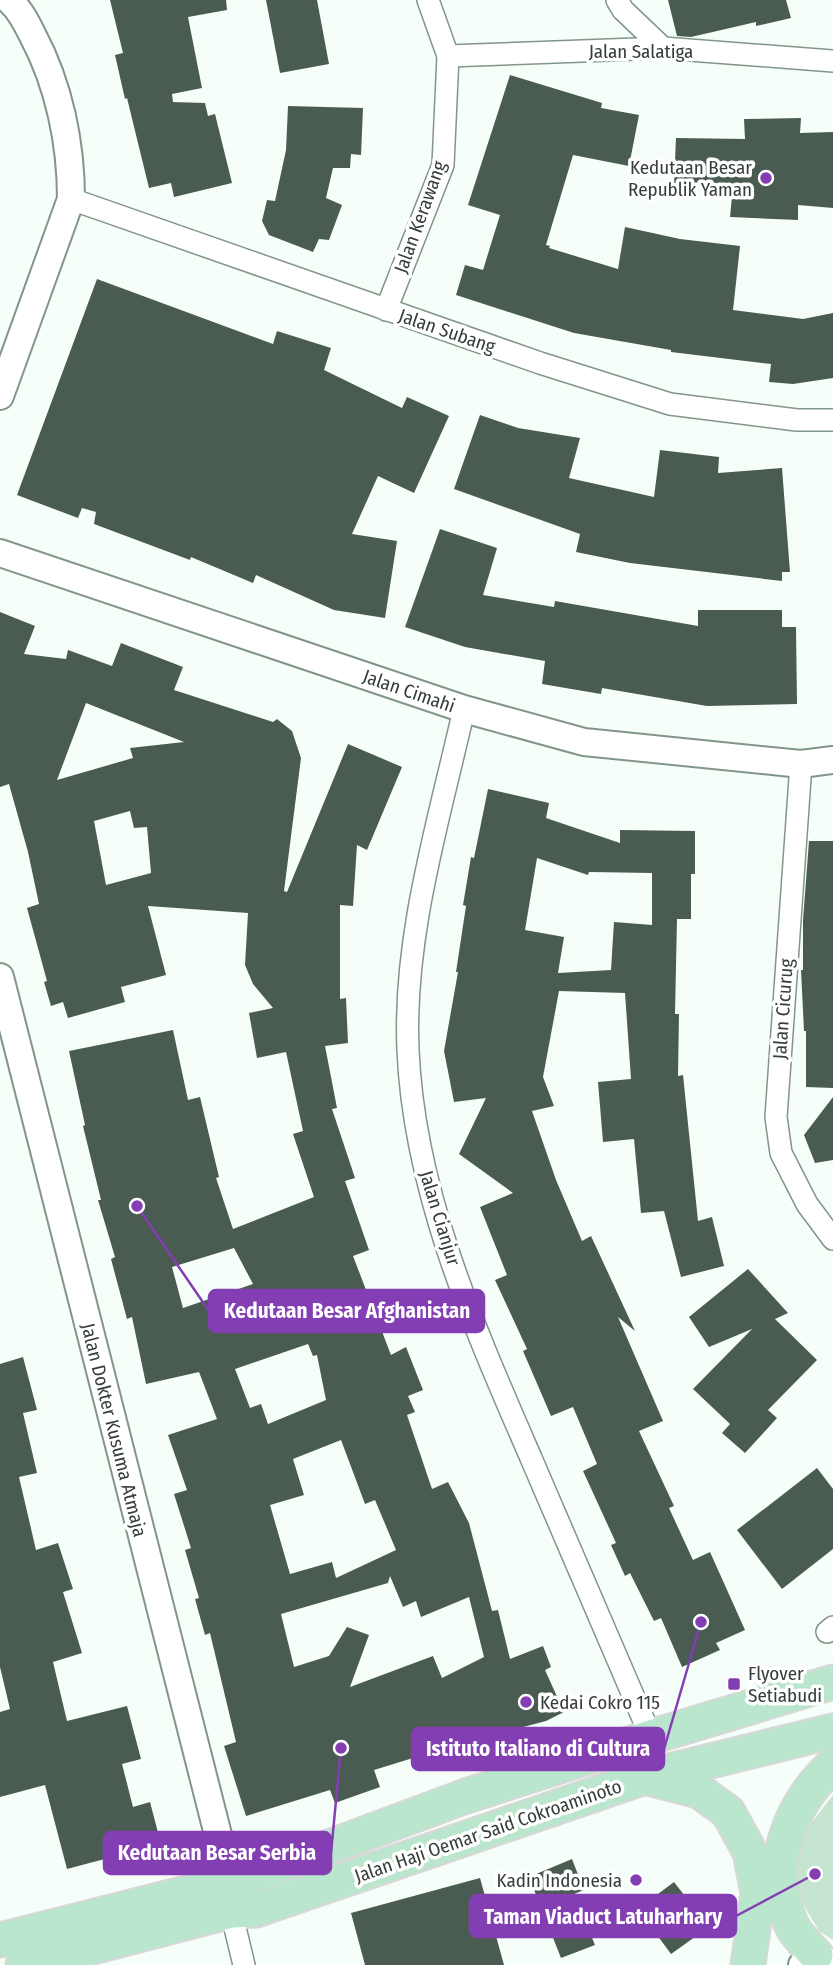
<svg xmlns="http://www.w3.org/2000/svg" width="833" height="1965" viewBox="0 0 833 1965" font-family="'Fira Sans Condensed',sans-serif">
  <rect width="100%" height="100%" fill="#f6fef9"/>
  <path fill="#c5e5d1" d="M833,1795V1940L819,1931L797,1894L798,1854L808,1827Z"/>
  <g fill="#4a5c51" fill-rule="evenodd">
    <path d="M110,0H226L227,10L188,17L202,88L172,94L173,102L205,103L208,116L215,114L232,183L174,197L171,183L149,188L127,98L125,99L115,55L123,53Z"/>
    <path d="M266,0H317L329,64L280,73Z"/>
    <path d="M668,0H786L791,18L756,26V22L691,37L677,36Z"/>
    <path d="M510,75L602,103L601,108L639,115L629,166L573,155L546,245L550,246L549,248L618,269L625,227L680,239L740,246L733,310L803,319L833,313V378L793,384L769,382L771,364L671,352V350L574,333L456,295L465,265L483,270L500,215L468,205Z"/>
    <path d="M288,106L363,108L361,155L351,154L350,168H333L326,198L342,205L329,240L319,239L313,252L269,235L262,221L267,200L275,201L286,150Z"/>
    <path d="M801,118L800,133L833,132V208L798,205V220L730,217L733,186L674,184L676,138L745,139L744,119Z"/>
    <path d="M97,279L273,344L277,331L331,348L324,370L402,408L407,397L449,416L414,493L378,476L352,534L397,541L385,618L334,610L256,575L253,583L191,557L190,560L94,524L96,512L82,508L78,518L17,495Z"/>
    <path d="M480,415L518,428L580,438L569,478L654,497L660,450L719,457L718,473L782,468L790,572H782V581L630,563L576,552L580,534L454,489Z"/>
    <path d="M440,529L497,548L483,595L554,607L555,601L698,626V610H782V627H796L797,704L707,706L602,688L601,694L542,684L545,661L465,647L405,627Z"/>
    <path d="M0,612L35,626L24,654L66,659L68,650L112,666L121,643L183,667L174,690L273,722L277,719L292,731L301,758L284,891L287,892L348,744L402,767L367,850L357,845L353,906L340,905V999L346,998L348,1043L325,1046L337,1108L332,1109L355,1178L345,1181L369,1250L353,1256L391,1355L406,1347L423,1390L408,1396L415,1412L407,1415L432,1489L448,1482L469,1523L492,1611L498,1610L510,1659L543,1646L551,1667L545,1670L564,1712L546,1721L504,1732L503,1729L423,1745L426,1754L374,1770L380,1787L335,1803L330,1790L246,1816L224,1746L236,1742L210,1633L205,1635L195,1599L199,1598L185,1550L191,1548L174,1494L187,1490L168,1435L217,1419L199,1372L146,1384L132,1317L127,1319L111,1259L115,1257L98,1200H101L83,1126L85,1125L69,1051L173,1030L188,1100L200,1097L219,1177L216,1178L233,1229L314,1197L293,1134L303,1131L286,1052L257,1058L249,1013L273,1008L253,984L245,965L248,913L148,906L166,975L121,987L125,1002L68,1018L63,1002L51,1006L44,982L47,981L27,908L39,904L28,852L9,784L0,787ZM86,703L184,742L130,748L133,758L57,780ZM130,811L134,828L147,827L151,873L106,885L94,821ZM234,1248L253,1284L183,1308L172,1267ZM308,1344L313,1356L317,1355L326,1400L268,1424L261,1404L250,1408L235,1369ZM341,1440L365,1504L375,1500L396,1550L336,1578L332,1562L290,1574L270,1505L304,1495L293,1459ZM390,1576L403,1607L416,1601L421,1617L469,1597L484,1657L442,1678L433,1656L350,1687L369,1635L347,1627L329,1656L294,1667L281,1614L388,1583Z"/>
    <path d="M488,789L549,803L546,818L620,843V830L695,831V874H691V919H677L675,1014H679L678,1076L683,1075L698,1221L712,1217L724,1266L681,1277L664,1211L641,1213L634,1139L603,1142L598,1082L631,1079L625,993L559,991L543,1077L554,1106L532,1111L556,1180L582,1241L591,1236L635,1331L618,1317L663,1421L639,1431L674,1506L669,1508L693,1560L710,1552L745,1630L716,1643L720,1650L682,1667L661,1618L654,1621L630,1573L625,1576L611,1545L616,1543L583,1471L597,1464L573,1407L551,1416L523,1351L527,1349L495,1280L507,1275L480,1207L513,1193L459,1154L486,1098L454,1102L444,1051L458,972H456L466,906L463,905L471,857L474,858ZM537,858L588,875L589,872L652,873V925L614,922L611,970L558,973L564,937L525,930Z"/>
    <path d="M809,841H833V1088L806,1087V1031H804L801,970H803V920Z"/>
    <path d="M833,1097V1160L815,1163L804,1135Z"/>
    <path d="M748,1269L788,1313L775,1319L817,1360L768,1410L777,1418L745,1453L722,1433L730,1424L693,1389L752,1329L709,1347L689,1317Z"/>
    <path d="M23,1357L37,1410L23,1413L37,1473L19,1477L36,1550L58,1543L73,1589L63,1592L82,1653L53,1662L67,1721L127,1706L141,1759L122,1764L133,1807L150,1802L161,1844L67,1869L45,1785L0,1797V1712L10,1709L0,1667V1364Z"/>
    <path d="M817,1468L833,1489V1549L782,1589L737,1530Z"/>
    <path d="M572,1859L584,1890L574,1894L595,1945L561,1958L529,1877Z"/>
    <path d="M480,1878L504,1965H365L351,1913Z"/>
    <path d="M674,1882L709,1927L671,1954L638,1909Z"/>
  </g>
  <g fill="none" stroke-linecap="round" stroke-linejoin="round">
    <defs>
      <g id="minor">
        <path d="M617,0L623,10L663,48"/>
        <path d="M448,56L663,48L833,61"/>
        <path d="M71,199L540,363L670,404L797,420H833"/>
        <path d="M386,310L443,165L448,56L428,0"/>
        <path d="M464,709C439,821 403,935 408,1050C414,1193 475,1329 531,1458C571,1551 611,1644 651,1737"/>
        <path d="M801,764L776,1117L781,1153L807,1204L833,1239"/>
        <path d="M827,1632L833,1627"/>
        <path d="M231,1911L244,1965"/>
      </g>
      <g id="tertiary">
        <path d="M0,396L71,199C71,143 59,85 33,36C26,22 20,10 9,0"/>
        <path d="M0,553L464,709L584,742L801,764L833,760"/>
        <path d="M0,977L230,1882"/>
        <path d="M802,1965L816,1955L833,1965"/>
      </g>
      <g id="primary">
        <path d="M648,1778L699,1791L728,1812L750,1852L758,1893L748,1965"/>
        <path d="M0,1940L246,1878L466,1796L651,1737L833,1682"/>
        <path d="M816,1955C808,1946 797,1936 792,1926C765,1868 788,1806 833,1765"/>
        <path d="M23,1965L231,1911L256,1910L645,1777L833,1731"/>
      </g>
    </defs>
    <use href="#minor" stroke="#829589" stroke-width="24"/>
    <use href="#tertiary" stroke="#829589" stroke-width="30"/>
    <use href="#primary" stroke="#d7d8d7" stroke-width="37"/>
    <use href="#minor" stroke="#fff" stroke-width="21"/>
    <use href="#tertiary" stroke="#fff" stroke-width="26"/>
    <use href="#primary" stroke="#b9e6cc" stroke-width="33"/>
  </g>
  <g fill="#823eb2" stroke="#fff" stroke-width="2.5">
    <circle cx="766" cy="178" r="7"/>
    <rect x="727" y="1677" width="14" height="14" rx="3.5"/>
    <circle cx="526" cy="1702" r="7"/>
    <circle cx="636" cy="1880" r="7"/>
  </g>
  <g text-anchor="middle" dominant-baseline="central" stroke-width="7" stroke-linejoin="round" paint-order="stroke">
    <g font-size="19" fill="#353e38" stroke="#fff">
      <text x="641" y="51">Jalan Salatiga</text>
      <text transform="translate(420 217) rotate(-70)">Jalan Kerawang</text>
      <text transform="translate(447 331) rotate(19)">Jalan Subang</text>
      <text transform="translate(409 691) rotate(19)">Jalan Cimahi</text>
      <text transform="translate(783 1009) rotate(-86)">Jalan Cicurug</text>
      <text transform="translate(440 1218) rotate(73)">Jalan Cianjur</text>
      <text transform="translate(114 1430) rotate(76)">Jalan Dokter Kusuma Atmaja</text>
      <text transform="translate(488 1831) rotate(-19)">Jalan Haji Oemar Said Cokroaminoto</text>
    </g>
    <g font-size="19" fill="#353e38" stroke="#fff" text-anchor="end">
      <text x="752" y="167">Kedutaan Besar<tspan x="752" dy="22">Republik Yaman</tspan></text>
      <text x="748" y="1673" text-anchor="start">Flyover<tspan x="748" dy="22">Setiabudi</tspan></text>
      <text x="540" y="1702" text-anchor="start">Kedai Cokro 115</text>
      <text x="622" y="1880">Kadin Indonesia</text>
    </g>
  </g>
  <path fill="none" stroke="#823eb2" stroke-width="2.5" d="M137 1206L209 1311M701 1622L664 1749M341 1748L331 1853M815 1874L736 1916"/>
  <g fill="#823eb2" stroke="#fff" stroke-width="2.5">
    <circle cx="137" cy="1206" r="7"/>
    <circle cx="701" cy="1622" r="7"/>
    <circle cx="341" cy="1748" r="7"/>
    <circle cx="815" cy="1874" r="7"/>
  </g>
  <g fill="#823eb2" stroke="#823eb2" stroke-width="2.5">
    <rect x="209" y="1290" width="275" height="42" rx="7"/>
    <rect x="412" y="1728" width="252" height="42" rx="7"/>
    <rect x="104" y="1832" width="227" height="42" rx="7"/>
    <rect x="470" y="1895" width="266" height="42" rx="7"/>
  </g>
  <g font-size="21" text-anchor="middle" font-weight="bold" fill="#fff">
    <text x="347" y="1318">Kedutaan Besar Afghanistan</text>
    <text x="538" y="1756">Istituto Italiano di Cultura</text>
    <text x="217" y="1860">Kedutaan Besar Serbia</text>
    <text x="603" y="1924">Taman Viaduct Latuharhary</text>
  </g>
</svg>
